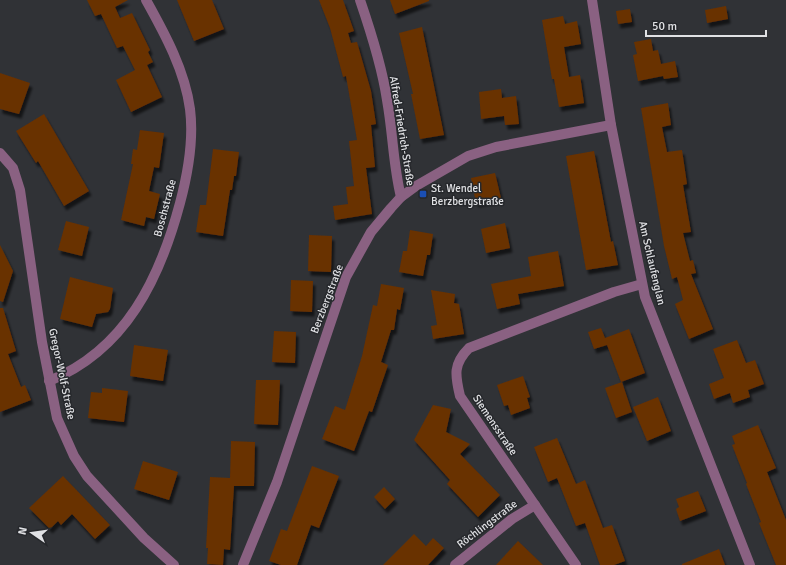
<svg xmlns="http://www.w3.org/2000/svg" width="786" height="565" viewBox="0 0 786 565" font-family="Signika,sans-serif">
  <defs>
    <filter id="shadow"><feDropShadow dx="2.5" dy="4.5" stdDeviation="1" flood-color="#0009"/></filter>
  </defs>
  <rect width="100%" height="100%" fill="#303236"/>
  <g fill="#693101" filter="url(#shadow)">
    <path d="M87,0H128L115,7L120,18L132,13L150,50L148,52L153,62L147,65L162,97L131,112L116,80L135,70L123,46L117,48L101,14L95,16Z"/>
    <path d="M177,0H212L224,29L194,41Z"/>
    <path d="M319,0H343L354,31L348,33L351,43L357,42L371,91L376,124L371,125L375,167L366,168L372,214L335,220L333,206L348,204L346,187L354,186L349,141L357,140L346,76L343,77L330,28Z"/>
    <path d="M390,0H429V1L395,14Z"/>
    <path d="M726,6L728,19L707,23L705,10Z"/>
    <path d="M630,9L632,22L618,24L616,11Z"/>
    <path d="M563,16L565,24L577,21L581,44L564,47L569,77L580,75L584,103L559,107L554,79H552L542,20Z"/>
    <path d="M422,27L444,135L420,139L411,94H413L399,33Z"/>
    <path d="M651,39L653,51L658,50L661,64L675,61L678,77L664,79L663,76L638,81L633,55L637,54L634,42Z"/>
    <path d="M0,73L30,83L19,114L0,109Z"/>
    <path d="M501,89L502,98L516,96L519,124L505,125L504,116L481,119L479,92Z"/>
    <path d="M668,103L671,125L662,127L667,152L682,150L687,184L683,185L691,232L683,233L690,261L693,260L696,273L691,274L713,329L689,339L675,304L683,300L677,277L672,279L664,246L641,108Z"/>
    <path d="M44,114L89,191L64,206L38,161L36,163L16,131Z"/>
    <path d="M140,130L164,133L159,168L154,167L149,191L160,194L154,219L146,217L144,226L121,220L133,164H131L133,149L137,150Z"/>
    <path d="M213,149L239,152L236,176H234L232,190H230L223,236L196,232L200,205H206Z"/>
    <path d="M594,151L611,242L613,241L618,265L586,270L566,156Z"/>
    <path d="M495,173L501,198L476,203L471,178Z"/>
    <path d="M66,221L89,227L82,256L58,250Z"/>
    <path d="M505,223L510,248L486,253L481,229Z"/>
    <path d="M410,230L433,234L430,255H427L423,276L399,272L403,251H407Z"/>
    <path d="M309,235L332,236L331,272L308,271Z"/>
    <path d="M0,245L13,271L3,302L0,301Z"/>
    <path d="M558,251L564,286L518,294L520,304L497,309L491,284L531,276L528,257Z"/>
    <path d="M70,277L113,288L110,309L108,312L96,314L92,327L60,319Z"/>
    <path d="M291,280L313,281L312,312L290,311Z"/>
    <path d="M381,284L404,288L400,310L397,309L394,330H391L381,362L388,365L372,412L369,411L354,451L322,439L335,406L345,410L362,356L373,305L377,306Z"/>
    <path d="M431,290L455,294L454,303L459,304L464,334L433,339L431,326L437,325Z"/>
    <path d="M0,308H3L16,351L8,354L21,387L25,385L31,400L0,412Z"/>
    <path d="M601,328L605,338L629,329L645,373L621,382L607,345L594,349L588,332Z"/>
    <path d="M274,331L296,332L295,363L272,362Z"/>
    <path d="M737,340L746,363L755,360L764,384L748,390L750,397L733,403L730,393L714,399L709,384L724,378L713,349Z"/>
    <path d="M134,345L168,350L163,381L130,376Z"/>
    <path d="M523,376L530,397L527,398L530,408L511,415L508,405L504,406L497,385Z"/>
    <path d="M256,380H280L278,425L254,424Z"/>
    <path d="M622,382L632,412L616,418L605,388Z"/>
    <path d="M102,388L128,391L124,422L88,418L91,392L102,393Z"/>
    <path d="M658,397L671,431L647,441L633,407Z"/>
    <path d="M433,405L451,409L446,432L470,444L460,454L500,495L478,517L447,484L450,480L414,440Z"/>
    <path d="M758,425L776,468L767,472L786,520V565H776L759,523L761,522L746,484L747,483L732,445L735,444L732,436Z"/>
    <path d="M557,438L576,484L585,480L603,528L612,525L625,561L614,565H600L585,523L576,526L557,478L548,482L534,447Z"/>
    <path d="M231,441L255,442L254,486H234L230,550L224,549L223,565L207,564L208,548H206L210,477L230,478Z"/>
    <path d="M143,461L178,472L169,500L134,489Z"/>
    <path d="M312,466L339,476L319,528L311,525L297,565H281L269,561L281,529L287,531Z"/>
    <path d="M63,476L110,525L95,539L72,514L61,525L58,521L50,529L29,508Z"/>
    <path d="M384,487L395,499L385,509L374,497Z"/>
    <path d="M698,491L706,511L680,521L676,509L679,507L676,499Z"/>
    <path d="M414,534L426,546L433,538L444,548L428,565H383Z"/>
    <path d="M518,541L543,565H496Z"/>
    <path d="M719,549L725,565H682V564Z"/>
  </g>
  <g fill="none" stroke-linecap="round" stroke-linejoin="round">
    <g stroke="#8a6182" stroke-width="10">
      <path d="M360,0C371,32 382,66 387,100C393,133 393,165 401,197"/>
      <path d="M592,0L611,125L645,297L750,565"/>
      <path d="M0,153L13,168L20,190L42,342L57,418L74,456L87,476L144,538L174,565"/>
      <path d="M49,381C126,350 160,278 180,203C188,173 194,140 190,109C185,71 165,34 146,0"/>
      <path d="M243,565L277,482L346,277L371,232L391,208L401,197L416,186L468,156L496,147L611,125"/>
      <path d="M455,565L512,519L535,505"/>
      <path d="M576,565L460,396C455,375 453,364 469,348L614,292L642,284"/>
    </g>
  </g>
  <rect fill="#1a4fb4" stroke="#26282c" stroke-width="1.5" x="419" y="190" width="8" height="8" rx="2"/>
  <g text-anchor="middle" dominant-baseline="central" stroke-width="3" stroke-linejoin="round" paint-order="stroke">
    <g font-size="11" fill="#e0e1e4" stroke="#26282c">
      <text transform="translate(402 131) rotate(81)">Alfred-Friedrich-Straße</text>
      <text transform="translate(165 208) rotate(-75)">Boschstraße</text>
      <text transform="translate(652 263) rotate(77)">Am Schlaufenglan</text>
      <text transform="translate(327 299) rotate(-69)">Berzbergstraße</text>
      <text transform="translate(62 374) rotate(78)">Gregor-Wolf-Straße</text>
      <text transform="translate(495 425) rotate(56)">Siemensstraße</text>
      <text transform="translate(487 524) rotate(-37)">Röchlingstraße</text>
    </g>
    <g font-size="11" fill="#e0e1e4" stroke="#26282c" text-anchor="start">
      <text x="431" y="188">St. Wendel<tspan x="431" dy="13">Berzbergstraße</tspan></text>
    </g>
  </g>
  <g transform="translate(32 533) rotate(283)" stroke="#26282c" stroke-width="3" paint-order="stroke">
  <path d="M0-3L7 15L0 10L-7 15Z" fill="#e0e1e4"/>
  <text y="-6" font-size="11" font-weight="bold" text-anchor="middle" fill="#e0e1e4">N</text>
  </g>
  <path d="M646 30v6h120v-6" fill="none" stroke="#e0e1e4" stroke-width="2"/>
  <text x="652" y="30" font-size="12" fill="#e0e1e4" stroke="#26282c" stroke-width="3" paint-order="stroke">50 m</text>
</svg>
